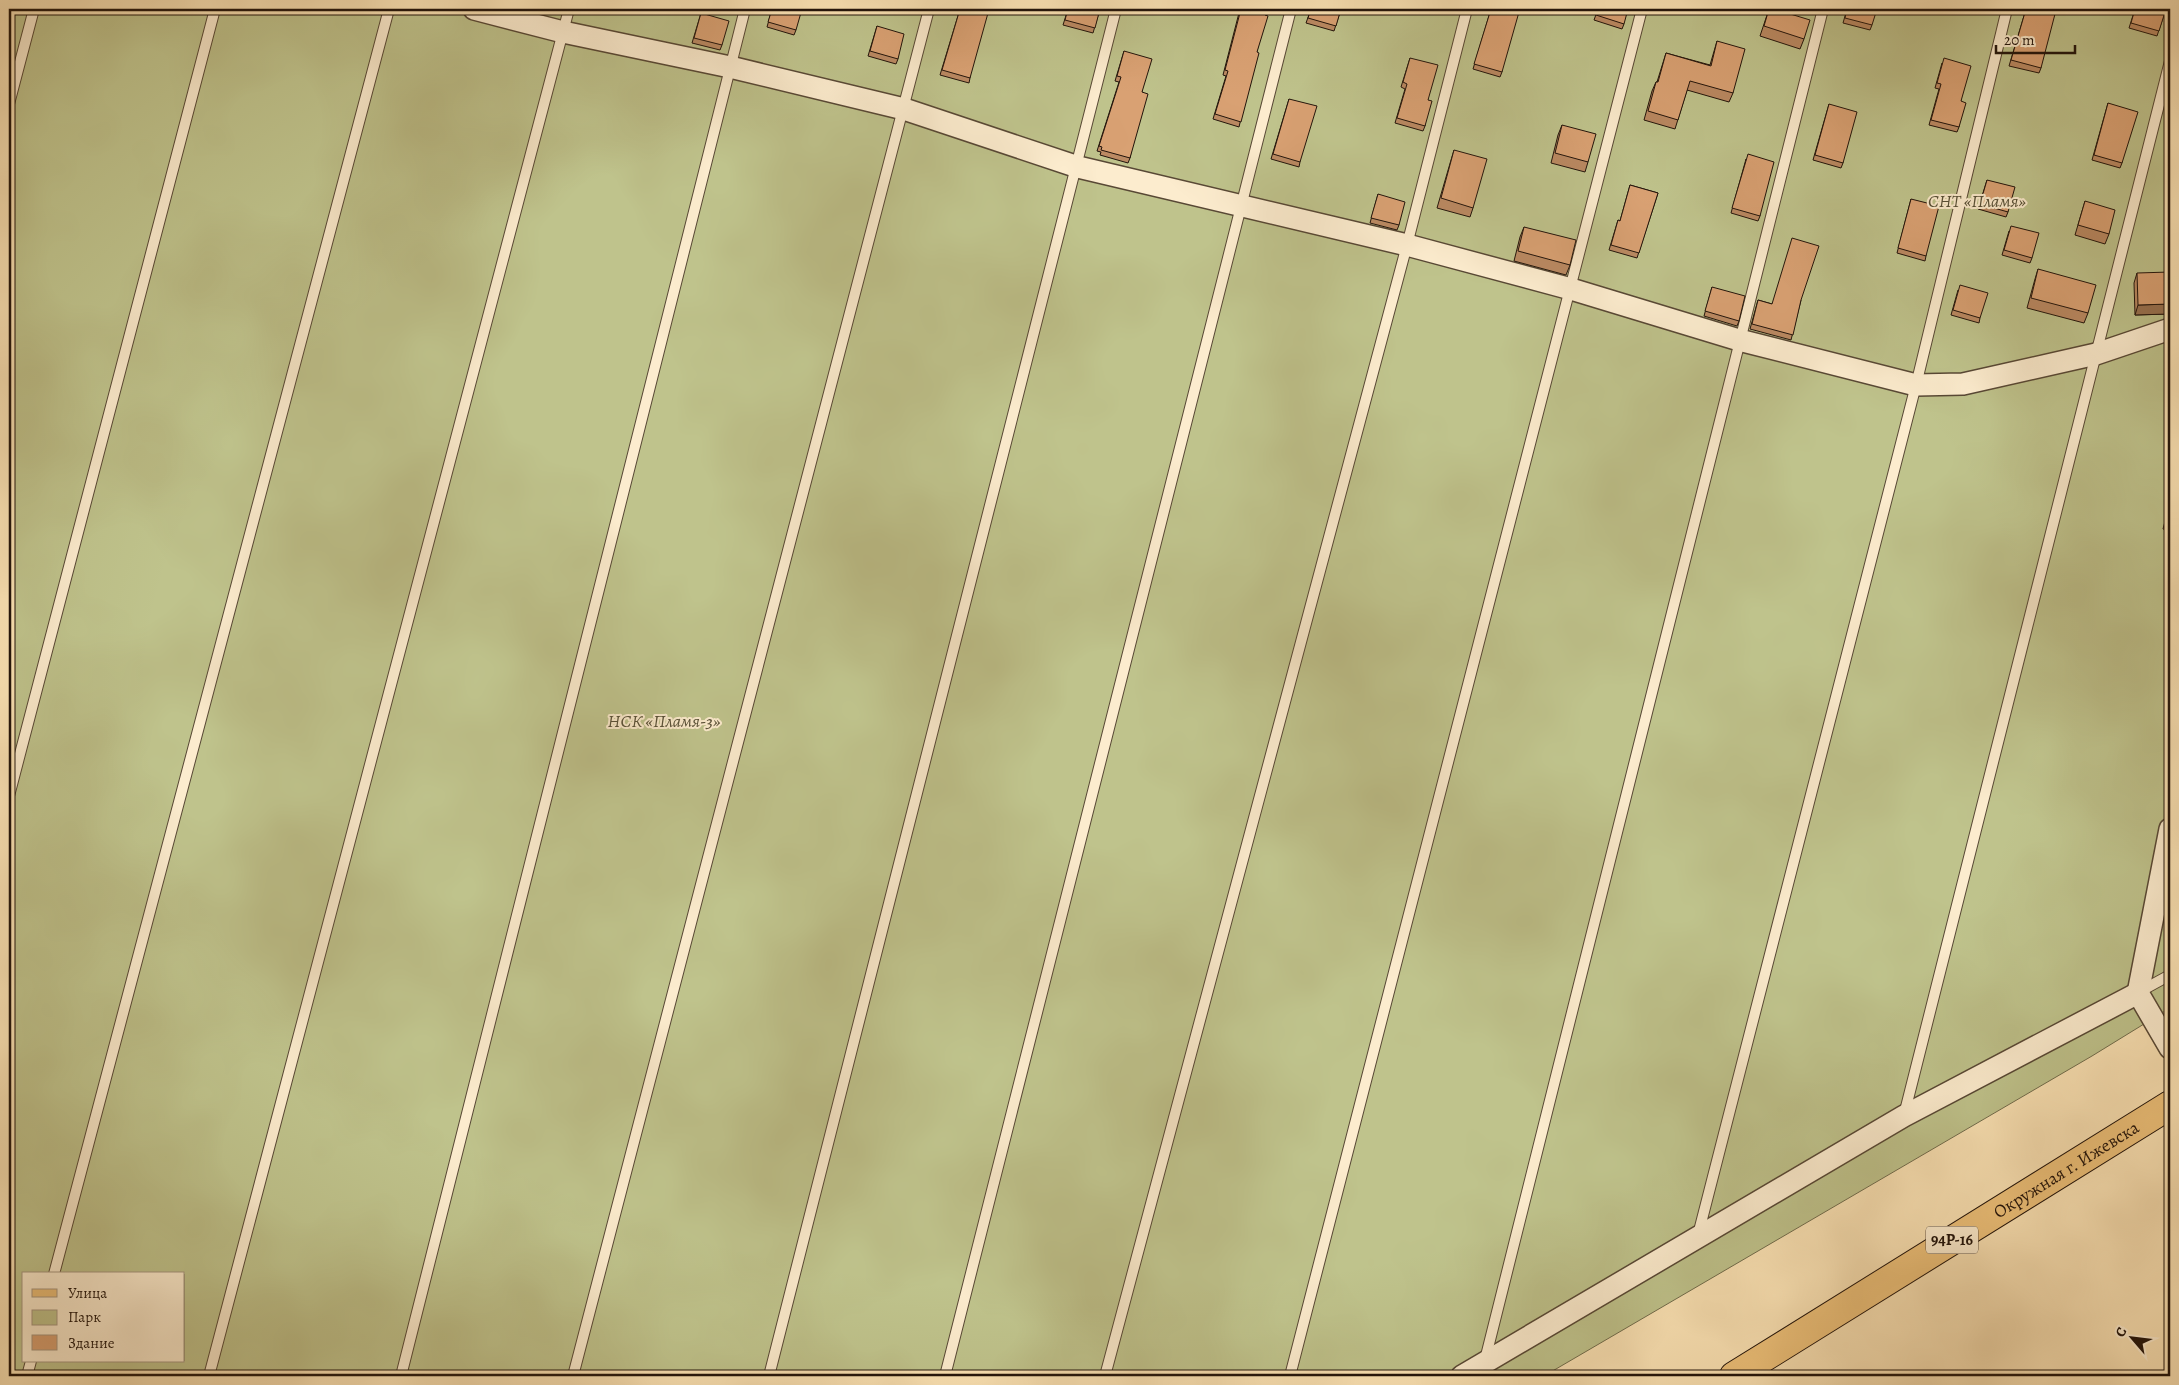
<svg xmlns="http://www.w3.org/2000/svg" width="2179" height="1385" viewBox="0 0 2179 1385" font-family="Alegreya,serif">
  <rect width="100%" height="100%" fill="#fae2b4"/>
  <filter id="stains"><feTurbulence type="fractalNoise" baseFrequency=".004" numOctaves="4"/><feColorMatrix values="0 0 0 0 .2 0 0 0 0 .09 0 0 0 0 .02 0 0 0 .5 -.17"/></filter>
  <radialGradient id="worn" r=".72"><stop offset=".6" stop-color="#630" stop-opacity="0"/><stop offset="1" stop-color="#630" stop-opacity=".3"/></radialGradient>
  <path fill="#bfc38c" stroke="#706c4c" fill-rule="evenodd" d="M9,9H2170V1008L2092,1056L1544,1376H9ZM24,1274H184V1361H24Z"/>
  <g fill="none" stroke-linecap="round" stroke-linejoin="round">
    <defs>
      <g id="service">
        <path d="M9,104L34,9"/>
        <path d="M9,796L215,9"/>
        <path d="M2139,992L2170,975"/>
        <path d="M1904,1115L2170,61"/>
        <path d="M1698,1235L1916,385L2007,9"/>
        <path d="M54,1274L389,9"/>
        <path d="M1485,1360L1823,9"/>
        <path d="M27,1376L31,1361"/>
        <path d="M209,1376L569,9"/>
        <path d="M401,1376L745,9"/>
        <path d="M573,1376L929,9"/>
        <path d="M769,1376L1116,9"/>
        <path d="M945,1376L1291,9"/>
        <path d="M1105,1376L1407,245L1467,9"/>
        <path d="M1290,1376L1642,9"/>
      </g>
      <g id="minor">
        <path d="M474,9L563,32L730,67L904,109L1078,167L1407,245L1571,289L1739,340L1916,385L1963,384L2096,354L2170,329"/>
        <path d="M2170,829L2138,993L2170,1048"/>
        <path d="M1462,1376L1904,1116L2138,993"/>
      </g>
      <g id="primary">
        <path id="s1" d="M1734,1376L2170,1105"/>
      </g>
    </defs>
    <use href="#service" stroke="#584835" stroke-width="12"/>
    <use href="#minor" stroke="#584835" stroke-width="24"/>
    <use href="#primary" stroke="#22140b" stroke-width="30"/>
    <use href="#service" stroke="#fcecce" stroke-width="10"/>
    <use href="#minor" stroke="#fcecce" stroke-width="21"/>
    <use href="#primary" stroke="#edc17a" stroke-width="28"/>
  </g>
  <g fill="#bb8a63" stroke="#22140b">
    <path d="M772,9L796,30L794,35L767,27Z"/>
    <path d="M960,9L970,78L969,83L940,75Z"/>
    <path d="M1068,9H1100L1093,33L1063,25Z"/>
    <path d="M1240,9H1267L1239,127L1213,119L1226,76L1223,75Z"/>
    <path d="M1311,9H1341L1334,31L1306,23Z"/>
    <path d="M1491,9L1502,72L1500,77L1473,69Z"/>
    <path d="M1598,9L1624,24L1622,29L1594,20Z"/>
    <path d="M1769,9L1804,39L1800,49L1760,36Z"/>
    <path d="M1847,9L1872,25L1870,30L1843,23Z"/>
    <path d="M2026,9L2041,68L2039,73L2009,66Z"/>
    <path d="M2135,9H2166L2157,36L2129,28Z"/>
    <path d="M701,13L722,45L720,50L692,43Z"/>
    <path d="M877,26L898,59L896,64L868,56Z"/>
    <path d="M1717,41L1733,93L1729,102L1687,90L1675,129L1644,120L1652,91L1656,82H1657L1666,53L1710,65Z"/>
    <path d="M1124,51L1142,92L1130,158L1128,163L1100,155L1101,152L1097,151L1119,82L1115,81Z"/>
    <path d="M1410,58L1428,100L1425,126L1423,131L1395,123L1405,89L1401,87Z"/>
    <path d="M1942,63L1961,101L1959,127L1957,132L1929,125L1939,89L1935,88Z"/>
    <path d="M1289,99L1300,162L1299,167L1271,159Z"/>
    <path d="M2108,103L2122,163L2120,168L2092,160Z"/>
    <path d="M1829,104L1843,163L1841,168L1813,160Z"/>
    <path d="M1562,125L1588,162L1585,172L1551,163L1558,135Z"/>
    <path d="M1454,150L1473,208L1470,217L1437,208L1451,160Z"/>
    <path d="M1746,159L1760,216L1758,221L1731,213Z"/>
    <path d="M1987,180L2008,212L2006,217L1978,209Z"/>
    <path d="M1630,185L1658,193L1637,258L1609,250L1618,220L1620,221Z"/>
    <path d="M1378,194L1399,225L1397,230L1370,223Z"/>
    <path d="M1911,199L1926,256L1925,261L1897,253Z"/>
    <path d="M2085,201L2109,234L2105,244L2075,235Z"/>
    <path d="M1524,227L1570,265L1566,275L1514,261L1520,237Z"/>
    <path d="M2009,231L2032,258L2030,263L2002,255Z"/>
    <path d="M2038,269L2088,313L2084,323L2027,308L2035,279Z"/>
    <path d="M2137,273L2169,314L2135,315L2134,283Z"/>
    <path d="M1712,287L1739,321L1737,326L1704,316Z"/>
    <path d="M1958,290L1980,318L1979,323L1951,315Z"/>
    <path d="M1758,300L1772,304L1801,300L1791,340L1750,329Z"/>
    <path d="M2170,502V531L2163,529Z"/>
    <path d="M2170,927V945L2166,944Z"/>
  </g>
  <path fill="#987150" stroke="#22140b" d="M2170,304V309L2169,314L2135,315L2138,305Z"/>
  <g fill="#d9a173" stroke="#22140b">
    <path d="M772,9H802L796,30L768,22Z"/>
    <path d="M960,9H973L988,13L970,78L942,70Z"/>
    <path d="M1068,9H1100L1095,28L1065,20Z"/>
    <path d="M1241,9H1267L1265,15L1268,16L1257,52L1259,53L1241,122L1215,114L1228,71L1225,70Z"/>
    <path d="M1311,9H1341L1336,26L1308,18Z"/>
    <path d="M1491,9H1508L1519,12L1502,72L1474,64Z"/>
    <path d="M1598,9H1628L1624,24L1596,15Z"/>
    <path d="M1769,9H1774L1810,20L1804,39L1764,26Z"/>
    <path d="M1847,9H1877L1872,25L1845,18Z"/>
    <path d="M2026,9H2035L2055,14L2041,68L2011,60Z"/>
    <path d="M2135,9H2166L2159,31L2131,23Z"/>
    <path d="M701,13L729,21L722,45L694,38Z"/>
    <path d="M877,26L904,34L898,59L870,51Z"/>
    <path d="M1717,41L1745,49L1733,93L1690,81L1678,120L1648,111L1656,82H1658L1666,53L1711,66Z"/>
    <path d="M1124,51L1152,59L1142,92L1148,94L1130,158L1101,150L1102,147L1099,146L1121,77L1117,76Z"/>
    <path d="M1410,58L1438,65L1428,100L1432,101L1425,126L1397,118L1407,84L1403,82Z"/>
    <path d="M1944,58L1971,66L1961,101L1966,103L1959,127L1931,120L1941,84L1937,83Z"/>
    <path d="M1289,99L1317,106L1300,162L1273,154Z"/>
    <path d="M2108,103L2138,112L2122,163L2094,155Z"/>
    <path d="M1829,104L1857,112L1843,163L1815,155Z"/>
    <path d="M1562,125L1596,134L1588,162L1555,153Z"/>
    <path d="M1454,150L1487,159L1473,208L1441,198Z"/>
    <path d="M1748,154L1774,162L1760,216L1732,208Z"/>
    <path d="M1987,180L2015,187L2008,212L1980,204Z"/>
    <path d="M1630,185L1658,193L1639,253L1611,245L1618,220L1620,221Z"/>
    <path d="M1378,194L1405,202L1399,225L1371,218Z"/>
    <path d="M1911,199L1939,206L1926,256L1898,248Z"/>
    <path d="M2085,201L2115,210L2109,234L2078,225Z"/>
    <path d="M2011,226L2039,233L2032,258L2004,250Z"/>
    <path d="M1524,227L1576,240L1570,265L1518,251Z"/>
    <path d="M1792,238L1819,246L1801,300L1793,335L1752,324L1758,300L1772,304Z"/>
    <path d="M2038,269L2096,285L2088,313L2031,298Z"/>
    <path d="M2170,272V304L2138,305L2137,273Z"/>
    <path d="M1960,285L1988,293L1980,318L1953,310Z"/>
    <path d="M1712,287L1745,296L1739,321L1705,311Z"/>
    <path d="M2170,507V520L2167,519Z"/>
  </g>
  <g text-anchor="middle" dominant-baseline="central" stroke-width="4" stroke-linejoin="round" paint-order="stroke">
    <rect fill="#fcecce" stroke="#635546" stroke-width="1" x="1926" y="1226.5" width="52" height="27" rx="4"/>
    <g font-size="16" font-weight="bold" fill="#22140b">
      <text x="1952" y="1240">94Р-16</text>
    </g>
    <g font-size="18" font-style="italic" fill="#595138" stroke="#fcecce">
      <text x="1977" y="201">СНТ «Пламя»</text>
      <text x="664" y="721">НСК «Пламя-3»</text>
    </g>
    <g font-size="18" fill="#22140b" stroke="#fcecce">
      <text stroke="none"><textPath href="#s1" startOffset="391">Окружная г. Ижевска</textPath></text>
    </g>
  </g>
  <rect width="2179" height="1385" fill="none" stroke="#fae2b4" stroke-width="30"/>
  <rect x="10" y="10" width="2159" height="1365" fill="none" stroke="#22140b" stroke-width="2.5"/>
  <rect x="15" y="15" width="2149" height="1355" fill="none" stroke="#22140b"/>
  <rect x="22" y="1272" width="162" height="90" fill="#fcecce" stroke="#a59680"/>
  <rect x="32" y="1289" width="25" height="8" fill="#edc17a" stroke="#a59680"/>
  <text x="68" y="1298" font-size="15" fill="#22140b">Улица</text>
  <rect x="32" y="1310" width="25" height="15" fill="#bfc38c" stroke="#a59680"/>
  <text x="68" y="1322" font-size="15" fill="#22140b">Парк</text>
  <rect x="32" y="1335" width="25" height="15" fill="#d9a173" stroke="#a59680"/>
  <text x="68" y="1348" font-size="15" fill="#22140b">Здание</text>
  <g transform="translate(2132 1338) rotate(298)" stroke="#fcecce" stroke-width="4" paint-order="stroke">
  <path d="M0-4L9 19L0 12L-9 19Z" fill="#22140b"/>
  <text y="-8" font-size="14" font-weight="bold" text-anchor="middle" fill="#22140b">С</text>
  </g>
  <path d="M1996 45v8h79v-8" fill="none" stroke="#22140b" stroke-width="2.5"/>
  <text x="2004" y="45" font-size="15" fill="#22140b" stroke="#fcecce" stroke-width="4" paint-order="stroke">20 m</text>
  <rect width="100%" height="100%" filter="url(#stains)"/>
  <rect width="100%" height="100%" fill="url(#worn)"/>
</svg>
